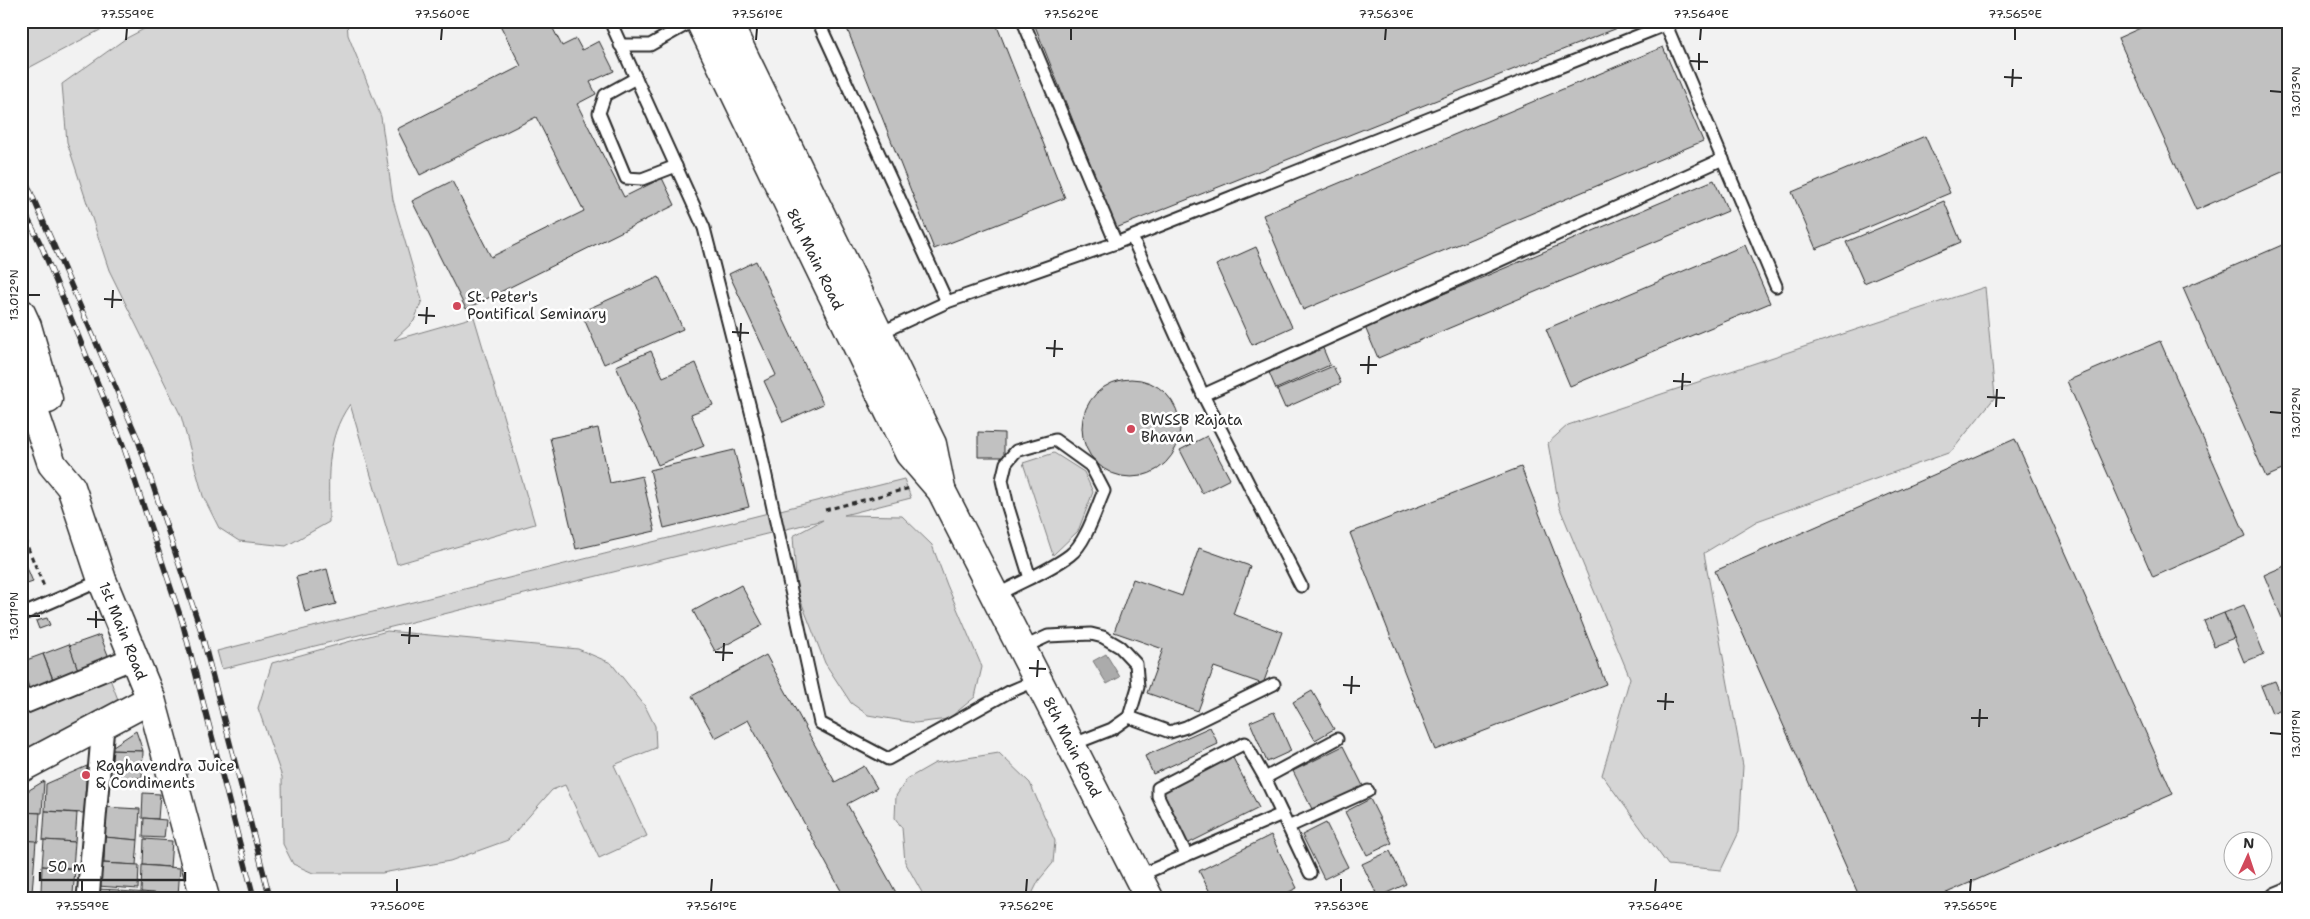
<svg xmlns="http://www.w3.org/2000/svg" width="2310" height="919" viewBox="0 0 2310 919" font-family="'Shantell Sans',sans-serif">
  <rect width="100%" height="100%" fill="#f2f2f2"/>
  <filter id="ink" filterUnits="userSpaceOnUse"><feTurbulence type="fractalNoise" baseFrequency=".02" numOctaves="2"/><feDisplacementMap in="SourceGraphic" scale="10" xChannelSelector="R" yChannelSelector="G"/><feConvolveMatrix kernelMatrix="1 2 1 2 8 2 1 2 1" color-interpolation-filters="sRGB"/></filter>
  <g filter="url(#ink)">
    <g fill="#d5d5d5" stroke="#808080">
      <path d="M21,21H117L21,72Z"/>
      <path d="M159,21H347L348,35L381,117L393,200L422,300L414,321L394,340L474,317L535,524L397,564L350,404C324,440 329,481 329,522L286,546L239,541L219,528L203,496L181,416L109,270L67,142L62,84L125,39Z"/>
      <path d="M1985,287L1995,397L1951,452L1757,521L1704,553L1743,766L1739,832L1721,870L1668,865L1602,775L1630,678L1559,506L1548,443L1568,425Z"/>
      <path d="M1054,453L1084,472L1093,492L1078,531L1053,555L1023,463Z"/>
      <path d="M904,479L911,498L844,515L902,516L932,545L947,585L982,667L975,697L948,719L915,723L868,715L851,703L825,663L797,591L793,536L823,520L222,669L217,651Z"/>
      <path d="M387,631L578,649L611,663L645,706L655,726L656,748L614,765L647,836L599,858L565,785L552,790L508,840L450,861L382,873H313L293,864L283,844L282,777L258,708L272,663Z"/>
      <path d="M108,674L121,707L21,763V710Z"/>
      <path d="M999,753L1030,783L1055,841L1053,863L1039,880L1030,898H925L905,862L902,828L895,818L896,796L907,779L935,763Z"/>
    </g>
    <path fill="#ababab" stroke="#787878" d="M1106,654L1120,677L1107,684L1093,661Z"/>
    <g fill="#c1c1c1" stroke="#2b2b2b">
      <path d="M498,21H549L562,46L576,39L582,50L599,41L614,71L590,82L596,94L577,104L624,197L662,178L675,205L466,309L412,201L452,181L491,257L584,211L536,117L420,175L397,129L521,66Z"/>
      <path d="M844,21H995L1065,198L934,249Z"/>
      <path d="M1033,21H1635L1116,228Z"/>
      <path d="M2156,21H2289V169L2196,210L2118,38Z"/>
      <path d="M1663,47L1703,141L1303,310L1263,215Z"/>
      <path d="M1925,136L1950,193L1816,249L1792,192Z"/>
      <path d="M1714,180L1728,211L1378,358L1365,327Z"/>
      <path d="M1944,201L1961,242L1864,283L1846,242Z"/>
      <path d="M2289,242V467L2266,477L2183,288Z"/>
      <path d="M1745,245L1770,303L1570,386L1546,329Z"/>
      <path d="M1256,247L1292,327L1252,345L1216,265Z"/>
      <path d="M756,261L823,404L783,422L764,381L776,375L729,274Z"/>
      <path d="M659,277L683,329L604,364L581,312Z"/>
      <path d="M2160,341L2246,536L2153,577L2067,381Z"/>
      <path d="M1322,346L1330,365L1276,389L1268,370Z"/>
      <path d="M651,351L663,377L696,363L713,405L691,414L704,446L658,465L616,366Z"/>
      <path d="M1333,366L1341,383L1285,408L1277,390Z"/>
      <circle cx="1131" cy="428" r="49"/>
      <path d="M598,428L610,483L642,476L655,531L576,549L550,438Z"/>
      <path d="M978,432L1004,433V457H978Z"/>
      <path d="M1207,436L1230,479L1202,493L1180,450Z"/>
      <path d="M2015,439L2173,794L1935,898H1860L1715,571Z"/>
      <path d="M734,450L749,507L664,528L650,470Z"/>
      <path d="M1521,467L1606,684L1435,750L1350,533Z"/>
      <path d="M1199,548L1250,566L1233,614L1282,632L1263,684L1214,667L1198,711L1147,693L1163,649L1114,632L1133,579L1182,596Z"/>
      <path d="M21,553L33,582L21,586Z"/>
      <path d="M2289,564V635L2264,575Z"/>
      <path d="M327,569L336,604L305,612L296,577Z"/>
      <path d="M741,585L763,625L715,651L693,611Z"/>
      <path d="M2244,605L2264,654L2244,662L2224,613Z"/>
      <path d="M2224,613L2234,638L2214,646L2204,621Z"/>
      <path d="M47,618L50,625L39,629L36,621Z"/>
      <path d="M100,635L110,660L78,670L69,646Z"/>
      <path d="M69,644L78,670L53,679L43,654Z"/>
      <path d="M43,654L55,685L31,693L21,667V662Z"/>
      <path d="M766,655L835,782L864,766L877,788L847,804L899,898H845L748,720L715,738L692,696Z"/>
      <path d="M21,667L31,693L21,697Z"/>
      <path d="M2275,681L2286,707L2272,713L2261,686Z"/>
      <path d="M1312,691L1334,729L1315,740L1293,702Z"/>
      <path d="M1274,712L1291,751L1267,762L1250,722Z"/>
      <path d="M1210,727L1218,744L1153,774L1145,756Z"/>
      <path d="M136,731L143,751L107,750Z"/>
      <path d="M1343,746L1363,786L1313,811L1293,771Z"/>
      <path d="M107,750L143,751L142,778L106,777Z"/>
      <path d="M1232,756L1259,808L1187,844L1160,791Z"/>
      <path d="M87,766L84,813L45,811L46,784Z"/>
      <path d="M44,781L42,813L21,812V795Z"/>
      <path d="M143,793L160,794L158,819L142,818Z"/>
      <path d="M1370,799L1392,843L1367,855L1345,812Z"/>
      <path d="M104,807L140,809L138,840L103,837Z"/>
      <path d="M45,811L77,813L75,842L43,840Z"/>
      <path d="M21,812L40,813L38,842L21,840Z"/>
      <path d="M144,818L166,820L164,838L143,837Z"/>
      <path d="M1326,823L1348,867L1324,879L1302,835Z"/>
      <path d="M1271,835L1297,888L1277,898H1213L1199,871Z"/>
      <path d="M105,837L138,840L136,865L104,863Z"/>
      <path d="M144,839L172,841L170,867L143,865Z"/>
      <path d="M21,840L36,841L32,893L21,892Z"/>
      <path d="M44,840L75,842L73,868L42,866Z"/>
      <path d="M1390,851L1406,884L1378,897L1362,864Z"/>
      <path d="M100,863L139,865L138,889L98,886Z"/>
      <path d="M142,865L180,868L178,895L141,892Z"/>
      <path d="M42,866L75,869L73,894L41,892Z"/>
      <path d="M96,889L119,890L118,898H95Z"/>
      <path d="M119,891L147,893V898H118Z"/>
      <path d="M21,892L32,893V898H21Z"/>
      <path d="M39,892L73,894V898H38Z"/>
      <path d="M147,893L185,895V898H147Z"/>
    </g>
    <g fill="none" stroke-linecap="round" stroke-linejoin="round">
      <defs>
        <g id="lane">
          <path d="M610,21L704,228L757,435L820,723L888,759L1009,692L1037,680"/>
          <path d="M818,21L947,302"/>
          <path d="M1023,21L1116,243"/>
          <path d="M1666,25L1776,286"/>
          <path d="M620,45H650L693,21"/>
          <path d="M636,78L605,95L599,113L626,178L642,179L676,166"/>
          <path d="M1132,237L1203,395L1723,159"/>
          <path d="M878,334L947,302L1116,243L1675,21"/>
          <path d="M1203,395L1301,586"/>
          <path d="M995,596C1019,582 1048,572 1070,555C1086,543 1096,509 1104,491L1091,466L1055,440L1016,451L1006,463L1002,480L1008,507L1030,578"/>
          <path d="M21,615L102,580"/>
          <path d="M1022,648L1048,636L1091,634L1103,637L1120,647L1136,664L1138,687L1129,717L1112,729L1071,745"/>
          <path d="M1129,717L1170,732L1186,727L1274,684"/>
          <path d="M1265,778L1337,739"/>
          <path d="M1288,827L1368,791"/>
          <path d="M1186,854L1158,796V788L1245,743L1265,778L1310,873"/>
          <path d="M1138,876L1282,814"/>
        </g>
        <g id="street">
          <path d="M21,704L133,658"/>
          <path d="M88,898L103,726"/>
          <path d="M2277,898L2289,893"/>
        </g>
        <g id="secondary">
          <path d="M700,21L909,453L941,490L1149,898"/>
          <path d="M727,21L932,444L941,489"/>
          <path d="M21,313L27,326L48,399"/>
          <path d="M21,373L52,464L71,487L102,580L151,699L205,898"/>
          <path d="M21,768L151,699"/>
        </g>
      </defs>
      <use href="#lane" stroke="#2b2b2b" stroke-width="15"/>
      <use href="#street" stroke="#2b2b2b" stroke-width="25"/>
      <use href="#secondary" stroke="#2b2b2b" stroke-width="31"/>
      <g stroke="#2b2b2b" stroke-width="3" stroke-dasharray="5 4" stroke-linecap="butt">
        <path d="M825,510L910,488"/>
        <path d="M21,531L45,589"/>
        <path d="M21,562L24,569L21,571"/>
      </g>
      <use href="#lane" stroke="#fff" stroke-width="11"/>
      <use href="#street" stroke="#fff" stroke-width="21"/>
      <use href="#secondary" stroke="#fff" stroke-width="28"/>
      <defs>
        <g id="rail">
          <path d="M21,170L137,437L201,631L270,898"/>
          <path d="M21,205L41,245L123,445L182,621L254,898"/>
        </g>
      </defs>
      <use href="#rail" stroke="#2b2b2b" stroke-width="5.5"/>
      <use href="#rail" stroke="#fff" stroke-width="4" stroke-dasharray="11" stroke-linecap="butt"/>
    </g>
  </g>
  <path fill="none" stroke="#2b2b2b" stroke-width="2" d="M126,40L127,28M441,40L442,28M756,40L757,28M1071,40V28M1385,40L1386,28M1700,40L1701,28M2015,40V28M1690,61L1708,62M1699,70V53M2004,77L2022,78M2012,87L2013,69M2270,91L2282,92M28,295H40M104,299L122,300M112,308L113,290M418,315L435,316M426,324L427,307M732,332L749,333M740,341L741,323M1046,348L1063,349M1054,357L1055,340M1360,365H1377M1368,374L1369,356M1673,381L1691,382M1682,390L1683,373M1987,397L2005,398M1996,407L1997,389M2270,412L2282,413M28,616H40M87,619L105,620M96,628V611M401,635L419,636M409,644L410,627M715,652L733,653M723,661L724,643M1029,668L1046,669M1037,677L1038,660M1343,685L1360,686M1351,694L1352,676M1657,701L1674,702M1665,710L1666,693M1971,718H1988M1979,727L1980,709M2270,733L2282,734M82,892V879M397,892V879M711,892L712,879M1026,892L1027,879M1341,892V879M1655,892L1656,879M1970,892L1971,879"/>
  <g fill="#d1495b" stroke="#fff" stroke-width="2">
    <circle cx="457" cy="306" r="5"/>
    <circle cx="1131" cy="429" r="5"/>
    <circle cx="86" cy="775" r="5"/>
  </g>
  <g text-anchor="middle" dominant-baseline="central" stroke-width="5" stroke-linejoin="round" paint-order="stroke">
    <g font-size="15" fill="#2b2b2b" stroke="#fff">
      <text transform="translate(815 259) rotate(64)">8th Main Road</text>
      <text transform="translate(123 631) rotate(68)">1st Main Road</text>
      <text transform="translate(1072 747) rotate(63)">8th Main Road</text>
    </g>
    <g font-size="15" fill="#2b2b2b" stroke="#fff" text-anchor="start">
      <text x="467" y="297">St. Peter's<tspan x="467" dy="17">Pontifical Seminary</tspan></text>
      <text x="1141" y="420">BWSSB Rajata<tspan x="1141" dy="17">Bhavan</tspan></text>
      <text x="96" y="766">Raghavendra Juice<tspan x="96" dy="17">&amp; Condiments</tspan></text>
    </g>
  </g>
  <rect width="2310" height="919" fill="none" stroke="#fff" stroke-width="55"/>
  <g transform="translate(2248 856) rotate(3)"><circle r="24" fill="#ffffff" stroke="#aaaaaa"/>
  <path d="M0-4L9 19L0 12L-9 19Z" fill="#d1495b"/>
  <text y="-8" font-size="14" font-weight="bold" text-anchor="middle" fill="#2b2b2b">N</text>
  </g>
  <path d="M40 872v8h145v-8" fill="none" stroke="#2b2b2b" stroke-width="2.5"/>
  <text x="48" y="872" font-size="15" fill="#2b2b2b" stroke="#ffffff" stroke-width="4" paint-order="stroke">50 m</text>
  <rect x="28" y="28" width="2254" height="864" fill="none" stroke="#2b2b2b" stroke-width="2"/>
  <g font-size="12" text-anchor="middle" fill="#2b2b2b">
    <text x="127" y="18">77.559°E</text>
    <text x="442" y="18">77.560°E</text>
    <text x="757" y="18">77.561°E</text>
    <text x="1071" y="18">77.562°E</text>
    <text x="1386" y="18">77.563°E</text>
    <text x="1701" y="18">77.564°E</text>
    <text x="2015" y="18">77.565°E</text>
    <text transform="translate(2296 92) rotate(-90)" y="4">13.013°N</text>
    <text transform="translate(14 295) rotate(-90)" y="4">13.012°N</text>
    <text transform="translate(2296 413) rotate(-90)" y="4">13.012°N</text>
    <text transform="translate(14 616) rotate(-90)" y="4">13.011°N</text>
    <text transform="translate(2296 734) rotate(-90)" y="4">13.011°N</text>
    <text x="82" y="910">77.559°E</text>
    <text x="397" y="910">77.560°E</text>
    <text x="711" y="910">77.561°E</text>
    <text x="1026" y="910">77.562°E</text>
    <text x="1341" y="910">77.563°E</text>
    <text x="1655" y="910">77.564°E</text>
    <text x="1970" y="910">77.565°E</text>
  </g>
</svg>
